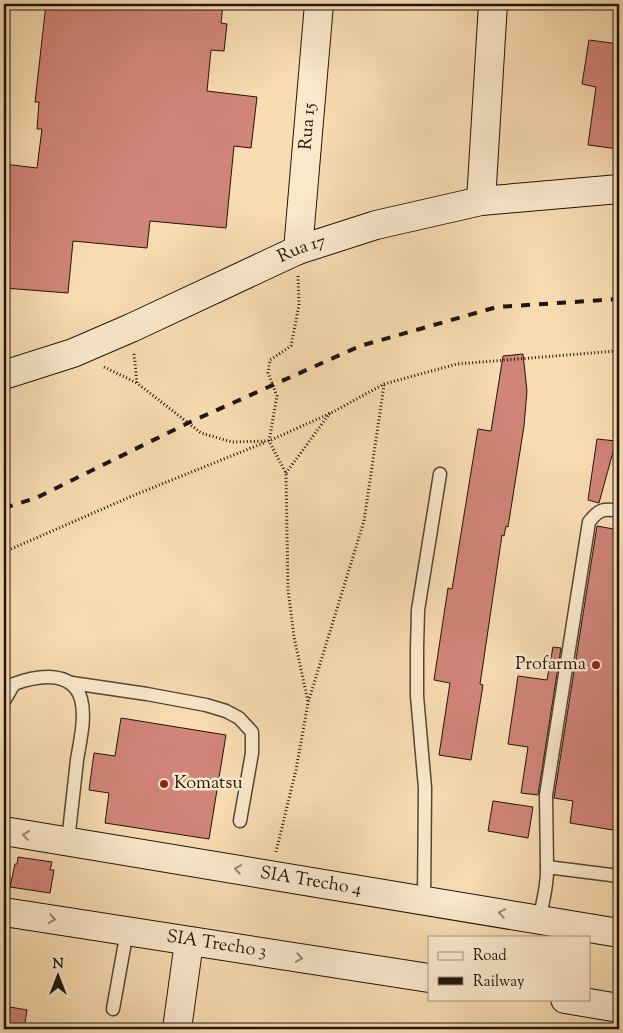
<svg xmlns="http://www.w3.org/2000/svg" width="623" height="1033" viewBox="0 0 623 1033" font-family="'Sorts Mill Goudy',serif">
  <rect width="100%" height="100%" fill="#f8dbb1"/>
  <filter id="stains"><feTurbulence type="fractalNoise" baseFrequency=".004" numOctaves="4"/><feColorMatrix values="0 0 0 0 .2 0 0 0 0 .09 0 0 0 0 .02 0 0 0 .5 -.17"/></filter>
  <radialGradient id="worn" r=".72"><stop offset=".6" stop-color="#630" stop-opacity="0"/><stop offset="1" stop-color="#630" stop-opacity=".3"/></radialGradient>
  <g fill="#d18478" stroke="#1e150c">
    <path d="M46,4H223L221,23L227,24L224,51L211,50L207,91L257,97L251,148L234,146L226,228L150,221L147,248L73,241L68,293L4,288V164L37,168L42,129H37L39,102H35Z"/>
    <path d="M589,40L619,44V149L588,145L596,87L582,84Z"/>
    <path d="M523,354L527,391L524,426L508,527L506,526L504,536L502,535L482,671L480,684L483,685L471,760L439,755L450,683L434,680L448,588L452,589L478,429L491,431L503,356Z"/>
    <path d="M597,439L616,441L599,503L588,500Z"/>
    <path d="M597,526L619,530V831L570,823L573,801L554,798Z"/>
    <path d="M553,647L561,648L538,795L521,793L528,747L508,744L518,676L547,680Z"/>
    <path d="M121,718L226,735L209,839L105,823L109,793L89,790L94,753L115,756Z"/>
    <path d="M493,801L533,807L528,838L488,831Z"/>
    <path d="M18,857L52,862L50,870H54L50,893L10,887L15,864H17Z"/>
    <path d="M4,1006L27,1010L24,1029H4Z"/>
  </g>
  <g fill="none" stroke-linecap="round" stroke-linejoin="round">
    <defs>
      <g id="lane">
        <path d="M72,683L147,694L206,705L226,711L239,718L252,732V753L240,821"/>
        <path d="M4,701L14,684C36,676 72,669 81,699C86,717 80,741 77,760C74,787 71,814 68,841"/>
        <path d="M547,867L546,795L589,522C599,509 604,508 619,511"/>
        <path d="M424,900L425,788L417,696V648L418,610L440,474"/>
        <path d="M540,919C542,902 548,885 547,867L619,876"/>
        <path d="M113,1009L127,931"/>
      </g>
      <g id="secondary">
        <path d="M481,201L493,4"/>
        <path id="s1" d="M298,250L319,4"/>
        <path id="s2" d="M4,375L73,353L131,328L298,250L376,225L481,201L619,189"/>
        <path id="s3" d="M4,831L619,933"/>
        <path id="s4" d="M4,912L429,978"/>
        <path d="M565,999L619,1008"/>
        <path d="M177,1029L189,942"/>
      </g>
    </defs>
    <use href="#lane" stroke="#544635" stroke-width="15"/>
    <use href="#secondary" stroke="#1e150c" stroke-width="30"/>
    <g stroke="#1e150c" stroke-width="3" stroke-dasharray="1 2.5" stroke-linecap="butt">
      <path d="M298,276L299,305L291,346L270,360L268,373L277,396L269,441L286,473L288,590L294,637L308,702"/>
      <path d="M134,354L137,383L201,433L232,442L269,441L331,413L384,384L457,364L616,351L619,353"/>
      <path d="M104,367L137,383"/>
      <path d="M286,473L330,413"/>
      <path d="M4,549H11L132,496L266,442"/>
      <path d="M276,852L296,770L308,703L364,521L384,385"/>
    </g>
    <use href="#lane" stroke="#fae8cc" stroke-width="12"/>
    <use href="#secondary" stroke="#fae8cc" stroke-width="28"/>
    <path stroke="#1e150c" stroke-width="4" stroke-dasharray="9 9" stroke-linecap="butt" d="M4,508L36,498L188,423L360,346L497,307L619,299"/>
  </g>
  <defs><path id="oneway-chevron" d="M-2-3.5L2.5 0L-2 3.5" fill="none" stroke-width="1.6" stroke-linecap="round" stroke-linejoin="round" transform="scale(1.25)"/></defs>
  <g stroke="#978976">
    <use href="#oneway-chevron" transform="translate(26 835) rotate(-171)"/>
    <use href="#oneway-chevron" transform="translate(238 869) rotate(-171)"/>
    <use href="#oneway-chevron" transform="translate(502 913) rotate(-170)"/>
    <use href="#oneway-chevron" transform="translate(52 919) rotate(9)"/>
    <use href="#oneway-chevron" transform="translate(299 958) rotate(9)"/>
  </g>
  <g fill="#8f2418" stroke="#fae8cc" stroke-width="2">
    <circle cx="596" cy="665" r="5"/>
    <circle cx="164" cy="784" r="5"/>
  </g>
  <g text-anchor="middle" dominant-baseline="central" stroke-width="5" stroke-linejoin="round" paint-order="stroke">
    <g font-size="18" fill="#1e150c" stroke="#fae8cc">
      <text stroke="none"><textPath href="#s1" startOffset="124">Rua 15</textPath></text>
      <text stroke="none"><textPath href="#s2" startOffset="324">Rua 17</textPath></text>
      <text stroke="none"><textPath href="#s3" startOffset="311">SIA Trecho 4</textPath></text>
      <text stroke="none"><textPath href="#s4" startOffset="215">SIA Trecho 3</textPath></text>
    </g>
    <g font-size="18" fill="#1e150c" stroke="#fae8cc" text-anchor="end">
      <text x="586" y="665">Profarma</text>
      <text x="174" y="784" text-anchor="start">Komatsu</text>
    </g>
  </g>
  <rect width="623" height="1033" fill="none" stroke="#f8dbb1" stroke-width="20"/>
  <rect x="5" y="5" width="613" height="1023" fill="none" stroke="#1e150c" stroke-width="2.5"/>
  <rect x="10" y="10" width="603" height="1013" fill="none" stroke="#1e150c"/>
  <rect x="428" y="936" width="162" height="65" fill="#fae8cc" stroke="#a2947f"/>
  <rect x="438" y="952" width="25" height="8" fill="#fae8cc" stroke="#a2947f"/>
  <text x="473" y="960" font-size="15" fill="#1e150c">Road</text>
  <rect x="438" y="977" width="25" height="8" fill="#1e150c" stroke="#a2947f"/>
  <text x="473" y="986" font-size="15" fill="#1e150c">Railway</text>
  <g transform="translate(58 976)" stroke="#fae8cc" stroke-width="4" paint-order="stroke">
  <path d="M0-4L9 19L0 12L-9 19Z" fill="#1e150c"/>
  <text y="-8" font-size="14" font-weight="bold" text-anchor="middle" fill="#1e150c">N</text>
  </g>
  <rect width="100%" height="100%" filter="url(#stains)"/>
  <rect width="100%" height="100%" fill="url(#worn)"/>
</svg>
